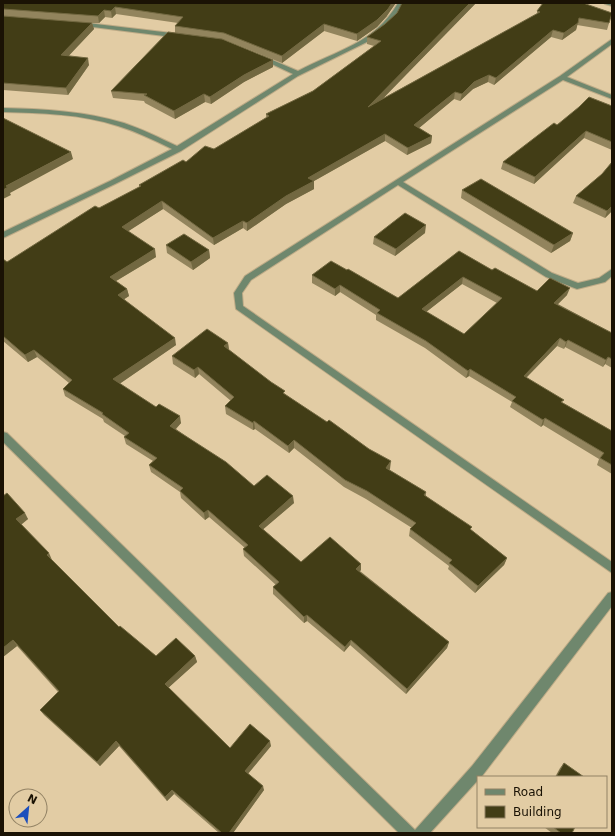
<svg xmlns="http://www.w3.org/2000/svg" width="615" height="836" viewBox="0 0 615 836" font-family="'DejaVu Sans',sans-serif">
  <rect width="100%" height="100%" fill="#e2cca4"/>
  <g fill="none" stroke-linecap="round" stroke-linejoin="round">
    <defs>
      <g id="street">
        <path d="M398,3H404L395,19L384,30L371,40L298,76L181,151L115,184L3,238V232L110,181L172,149C154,140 137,132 118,126C81,114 42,113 3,112V108C44,109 85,111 124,123C142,129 160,138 177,146L293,74L259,58V56H263L298,71C337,50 374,44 398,3Z"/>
        <path d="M604,3H612V6L605,4Z"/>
        <path d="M79,22L180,34L183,36L180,38L77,25V23Z"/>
        <path d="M612,39V44L567,77L612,95V99L563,80L403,182L552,273L578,283L599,278L612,269V276L605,282L577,289L546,277L398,185L251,280L242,293L243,306L612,562V573L236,309L234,293L245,276L560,76Z"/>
        <path d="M3,432L7,433L415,830L472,766L608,593L612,592V606L482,776L478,777V780L430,833H399L3,442Z"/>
      </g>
    </defs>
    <use href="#street" stroke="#beab87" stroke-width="2"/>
    <use href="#street" fill="#6f876d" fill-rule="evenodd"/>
  </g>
  <g fill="#92845d" fill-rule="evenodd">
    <path d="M3,3L387,16L377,27L357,41L324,31L282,63L225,40L175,33V26L178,23L116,14L112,18L105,17L99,23H92L94,29L68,56L89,65L68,95L3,90Z"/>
    <path d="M402,3H476L382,99L537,14V11L612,13L607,30L577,25L576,30L562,40L551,37L494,85L488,82L473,89L460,101L454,99L419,128L432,136L431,143L407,155L385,141L314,181V189L286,204L247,231L243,228L214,245L163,209L128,231L156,257L116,281L127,289L129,296L124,299L176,345L119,384L181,423L176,429L254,486L294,503L263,529L301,562L361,564V570L360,571L449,642L447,648L406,694L350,645L344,652L307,621L304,623L273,594V587L276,585L244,556L243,549L245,548L209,517L205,520L181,498L180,492L151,472L149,465L153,461L126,444L124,437L125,436L104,422L103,419L65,396L63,389L69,383L37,357L28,362L3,341V259L7,262L99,208L140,187L139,185L186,162L214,149L266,118V114L313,91L374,46L367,44V37L385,24L397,13Z"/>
    <path d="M273,60V67L244,82L211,104L205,102L175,119L145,103L144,101L113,98L111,91Z"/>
    <path d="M612,106V150L584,138L534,184L501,169L503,162L557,125Z"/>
    <path d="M612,162V211L605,218L573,203L576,196L602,174Z"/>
    <path d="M462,190L573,233L570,241L551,253L461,198Z"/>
    <path d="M425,233L395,256L373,244L374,237Z"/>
    <path d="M166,245L209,250L210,258L193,270L167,253Z"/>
    <path d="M459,251L492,270L537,291L567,295L558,304L612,333V368L605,364L603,367L565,347L564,349L557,346L526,378L563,403L612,431V474L597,465L599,459L543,425L541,427L510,407L512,402L469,376L466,378L425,348L376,320V315L340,292L335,296L312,283V275L347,270L398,298ZM462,284L497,303L464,334L426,312Z"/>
    <path d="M228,343L229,350L285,394L390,469L389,470L426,492V496L471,530L507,558L504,565L475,593L448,569L449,566L409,536L410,529L412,528L366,499L344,487L294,448L289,453L255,429L253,430L226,414L225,406L231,401L199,374L195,378L173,364L172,356Z"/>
    <path d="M3,496L28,519L21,525L52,560L119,627L156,656H195L197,662L168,688L230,748L271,746L248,774L264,790L233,833H219L174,794L167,801L119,746L100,766L44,715L40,710L58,692L17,646L3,657Z"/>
    <path d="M564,763L584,777H555L560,768Z"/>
    <path d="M544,827H575L572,833H552Z"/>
  </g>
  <g fill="#726841">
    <path d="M392,3H396L387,16L377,27L357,41V34Z"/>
    <path d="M470,3H476L367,115L368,107Z"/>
    <path d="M115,7L116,14L112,18L111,11Z"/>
    <path d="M104,10L105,17L99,23L98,16Z"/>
    <path d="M92,23L94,29L63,62L61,55Z"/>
    <path d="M578,23L576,30L562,40L564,33Z"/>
    <path d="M324,24V31L282,63V56Z"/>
    <path d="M553,30L551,37L494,85L496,78Z"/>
    <path d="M88,58L89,65L68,95L66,88Z"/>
    <path d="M273,60V67L244,82L211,104L210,97L244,75Z"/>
    <path d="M489,75L488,82L473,89L460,101L462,94L474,82Z"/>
    <path d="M455,92L454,99L413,133L414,125Z"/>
    <path d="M204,94L205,102L175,119L174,111Z"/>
    <path d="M586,131L584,138L534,184L535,177Z"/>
    <path d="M385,134V141L314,181V189L286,204L247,231V223L308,178Z"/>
    <path d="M432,136L431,143L407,155L408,148Z"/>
    <path d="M71,152L73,159L10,193L11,195L3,199V190L6,186Z"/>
    <path d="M162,201L163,209L124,234L122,227Z"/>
    <path d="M612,206V211L605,218L607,211Z"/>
    <path d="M243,221V228L214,245L213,238Z"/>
    <path d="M426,225L425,233L395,256L396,249Z"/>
    <path d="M573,233L570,241L551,253L554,245Z"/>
    <path d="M155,249L156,257L111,284L110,277Z"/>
    <path d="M209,250L210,258L193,270L191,262Z"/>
    <path d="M463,277L462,284L421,316L422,309Z"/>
    <path d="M340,285V292L335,296V289Z"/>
    <path d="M570,288L567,295L552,310L554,303Z"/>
    <path d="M127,289L129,296L120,302L118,295Z"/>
    <path d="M175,338L176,345L115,387L113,379Z"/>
    <path d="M560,338L557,346L521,383L524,376Z"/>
    <path d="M568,340L565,347L564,349L566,342Z"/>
    <path d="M228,343L229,350L224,346Z"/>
    <path d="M34,350L37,357L28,362L25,355Z"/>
    <path d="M608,357L605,364L603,367L606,360Z"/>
    <path d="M198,367L199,374L195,378L194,370Z"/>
    <path d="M470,369L469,376L466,378L468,371Z"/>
    <path d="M180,416L181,423L172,433L170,426Z"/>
    <path d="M545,418L543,425L541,427L543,420Z"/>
    <path d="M254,421L255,429L253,430V423Z"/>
    <path d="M294,440V448L289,453L288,446Z"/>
    <path d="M391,461L390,469L385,475L386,468Z"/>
    <path d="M293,496L294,503L260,532L259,526Z"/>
    <path d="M208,510L209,517L205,520L204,513Z"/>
    <path d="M25,513L28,519L19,526L16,519Z"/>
    <path d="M49,553L52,560L47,555Z"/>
    <path d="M507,558L504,565L475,593L478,586Z"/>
    <path d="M361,564V570L356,575V569Z"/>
    <path d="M307,615V621L304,623V617Z"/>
    <path d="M13,640L17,646L3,657V648Z"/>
    <path d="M351,640L350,645L344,652L345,647Z"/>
    <path d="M449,642L447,648L406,694L407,689Z"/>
    <path d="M195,656L197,662L167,689L165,684Z"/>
    <path d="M116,741L119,746L100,766L97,762Z"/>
    <path d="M270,741L271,746L246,776L245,771Z"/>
    <path d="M263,786L264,790L233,833H229Z"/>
    <path d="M172,790L174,794L167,801L165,797Z"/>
  </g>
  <g fill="#423d16" stroke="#726841" fill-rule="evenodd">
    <path d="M3,3H392L388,9L377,20L357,34L324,24L282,56L224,33L175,26L183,17L115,7L111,11L104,10L98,16L3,9Z"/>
    <path d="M402,3H470L368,107L540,12L537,11L543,3H583L612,13L609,23L579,18L578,23L564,33L553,30L496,78L489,75L474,82L462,94L455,92L414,125L432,136L408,148L385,134L308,178L314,181L286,196L247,223L243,221L213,238L162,201L122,227L155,249L110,277L127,289L118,295L175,338L113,379L156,407L159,404L180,416L170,426L226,462L254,486L267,475L293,496L259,526L301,562L330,537L361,564L356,569L449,642L407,689L351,640L345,647L307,615L304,617L273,587L279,582L243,549L248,545L208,510L204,513L180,491L183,488L149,465L157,458L124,437L129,433L102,414L103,413L63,389L72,380L34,350L25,355L3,336V259L7,262L95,206L99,208L141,186L139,185L183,160L186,162L205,146L214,149L269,116L266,114L313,91L381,41L367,37L385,24L397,13Z"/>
    <path d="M3,16L92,23L61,55L88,58L66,88L3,83Z"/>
    <path d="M168,32L222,39L273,60L244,75L210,97L204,94L174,111L144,95L147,94L111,91Z"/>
    <path d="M589,97L612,106V142L586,131L535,177L503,162L554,123L557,125L579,107Z"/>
    <path d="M3,118L71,152L6,186L8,187L3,190Z"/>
    <path d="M612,162V206L607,211L576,196L602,174Z"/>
    <path d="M481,179L573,233L554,245L462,190Z"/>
    <path d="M405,213L426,225L396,249L374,237Z"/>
    <path d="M184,234L209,250L191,262L166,245Z"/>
    <path d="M459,251L492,270L495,268L537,291L550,278L570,288L554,303L612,333V359L608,357L606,360L568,340L566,342L560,338L524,376L564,400L561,402L612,431V465L600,458L604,453L545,418L543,420L512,401L516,397L470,369L468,371L426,341L377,313L380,310L340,285L335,289L312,275L331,261L347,270L348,269L398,298ZM463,277L502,298L464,334L422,309Z"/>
    <path d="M207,329L228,343L224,346L271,382L285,391L283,393L327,422L329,420L369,449L391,461L386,468L426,492L424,495L472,527L470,529L507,558L478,586L449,563L452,560L410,529L416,523L367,491L345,480L294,440L288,446L254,421L253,423L225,406L234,397L198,367L194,370L172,356Z"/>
    <path d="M7,493L25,513L16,519L49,553L47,555L119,627L120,626L156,656L176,638L195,656L165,684L230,748L250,724L270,741L245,771L263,786L229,833H222L172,790L165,797L116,741L97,762L40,710L59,691L13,640L3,648V496Z"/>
    <path d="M564,763L584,777H556Z"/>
    <path d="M553,827H575L572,833H561Z"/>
  </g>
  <rect width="615" height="836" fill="none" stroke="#1a1204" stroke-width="8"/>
  <rect x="477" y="776" width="130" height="52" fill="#e2cca4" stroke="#928264"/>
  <rect x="485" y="789" width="20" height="6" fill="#6f876d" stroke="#928264"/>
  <text x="513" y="796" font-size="12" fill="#1a1204">Road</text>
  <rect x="485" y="806" width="20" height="12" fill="#423d16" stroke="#928264"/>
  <text x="513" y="816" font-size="12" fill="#1a1204">Building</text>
  <g transform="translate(28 808) rotate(27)"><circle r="19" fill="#e2cca4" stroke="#928264"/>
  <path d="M0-3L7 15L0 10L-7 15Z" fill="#1d4fbc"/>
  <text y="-6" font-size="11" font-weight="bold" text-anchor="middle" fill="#1a1204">N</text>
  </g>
</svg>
